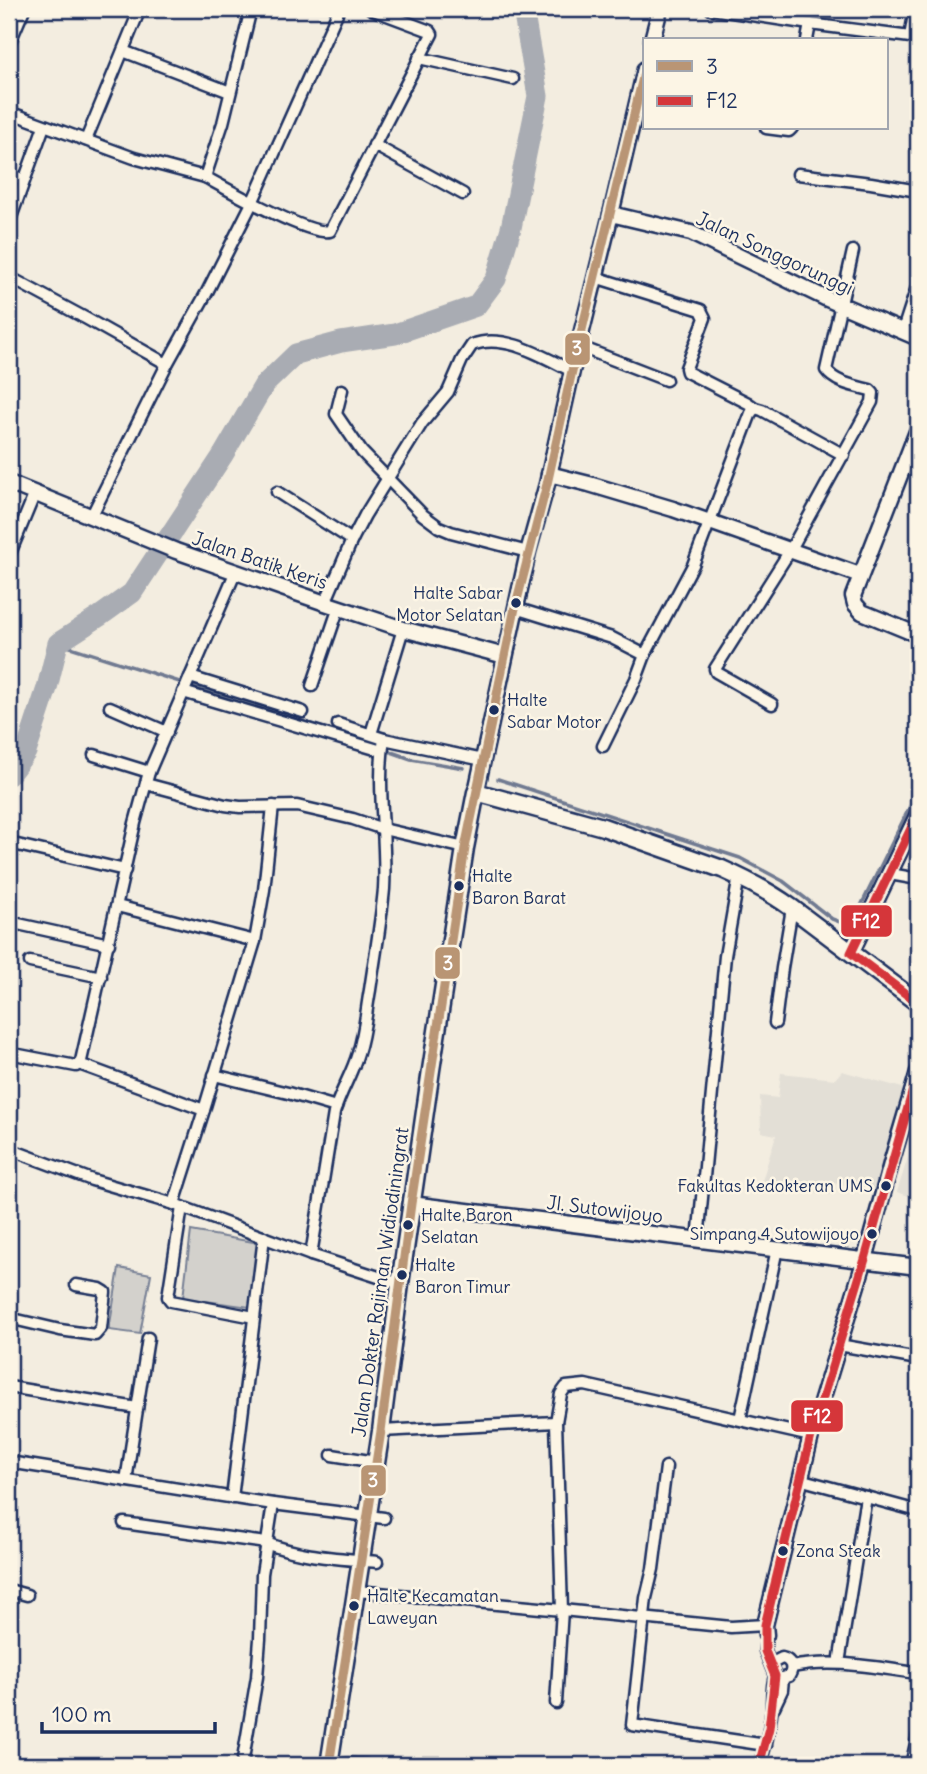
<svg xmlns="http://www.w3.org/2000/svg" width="927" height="1774" viewBox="0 0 927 1774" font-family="Delius,sans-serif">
  <rect width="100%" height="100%" fill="#f3ede0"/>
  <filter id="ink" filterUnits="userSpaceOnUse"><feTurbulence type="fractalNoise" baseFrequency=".0143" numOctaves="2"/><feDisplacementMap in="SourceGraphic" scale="14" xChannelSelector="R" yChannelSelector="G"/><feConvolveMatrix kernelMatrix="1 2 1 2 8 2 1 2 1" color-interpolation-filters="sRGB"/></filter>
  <g filter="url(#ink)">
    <g fill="#e3dfd6">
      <path d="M842,1071L906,1089L873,1193L834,1183L830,1195L762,1181L776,1135L761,1132L760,1096L778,1098L781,1073L835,1079Z"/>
      <path d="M918,1126V1199L897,1192Z"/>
    </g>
    <g fill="#d3d1cc" stroke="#778095" stroke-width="2">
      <path d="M191,1231L259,1243L250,1307L183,1298Z"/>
      <path d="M119,1268L151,1274L140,1334L109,1330Z"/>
    </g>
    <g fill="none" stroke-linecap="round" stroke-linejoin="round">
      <g stroke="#707a91" stroke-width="3.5">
        <path d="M58,643L329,730"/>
        <path d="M383,749L411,759L464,768"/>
        <path d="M498,779L740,858L783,881L832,919L851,926L918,790"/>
        <path d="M9,1760L29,1765"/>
      </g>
      <path stroke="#a9acb3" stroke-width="21" d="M9,775L26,752L47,688L58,643L100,616L132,593L223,455L264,385L296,354L341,342L395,334L476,306L496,279L511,228L538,96L523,9"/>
      <defs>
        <g id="street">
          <path d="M711,9L810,24L918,38"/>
          <path d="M910,37L915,9"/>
          <path d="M807,40L810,24"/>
          <path d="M9,44L24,9"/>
          <path d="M123,51L230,92"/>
          <path d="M419,58L513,79"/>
          <path d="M9,112L134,158L205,177L223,123L251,9"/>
          <path d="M766,128L789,131L792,128"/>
          <path d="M86,140L140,9"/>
          <path d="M374,145L463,194"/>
          <path d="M9,174L24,180"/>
          <path d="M798,174L871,183L918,191"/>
          <path d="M205,177C227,189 309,236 330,231L432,34L430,31L371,9"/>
          <path d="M9,223L44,126"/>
          <path d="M9,277L87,319L167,364"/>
          <path d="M595,277L701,310L705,318L686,368L687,372L748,403L755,408L762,410L844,455"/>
          <path d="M903,330L918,284"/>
          <path d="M578,346L666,380"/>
          <path d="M342,390L336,414L362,452L423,515L439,527L451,532L528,552"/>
          <path d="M905,462L918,467"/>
          <path d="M277,492L352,540"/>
          <path d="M92,515L167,364L207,292L252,203L339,9"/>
          <path d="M9,556L35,493"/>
          <path d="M325,603L352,540L365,515L422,423L448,392L462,360L472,345C504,332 543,357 572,371"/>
          <path d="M515,608L612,638L645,655"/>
          <path d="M190,677L303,712"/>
          <path d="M312,686L339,607"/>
          <path d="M183,692L382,751"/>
          <path d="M772,704L716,672L715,669L791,549L872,402L873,393L870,390C855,386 835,383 826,370L853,251"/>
          <path d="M110,707L167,732"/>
          <path d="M338,724L384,739L483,760"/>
          <path d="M371,734L403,629"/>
          <path d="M603,746L636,679L645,655L693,565L751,413L755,408"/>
          <path d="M94,755L149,772"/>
          <path d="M146,784L225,805L240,807L297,806L353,819L383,829L465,848"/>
          <path d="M9,843L125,870"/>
          <path d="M890,874L918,879"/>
          <path d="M117,906L255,941"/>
          <path d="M9,922L109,944"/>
          <path d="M30,962L101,977"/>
          <path d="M775,1023L782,968L792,908"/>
          <path d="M9,1053L76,1066L79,1064L81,1061L135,823L149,772L236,571"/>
          <path d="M79,1064L204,1110"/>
          <path d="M214,1075L288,1093L336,1107"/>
          <path d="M9,1149L92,1180L174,1204L311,1255L400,1284"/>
          <path d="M174,1204L204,1110L255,941L264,890L273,806"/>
          <path d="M182,1207L168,1297L171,1301L254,1317"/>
          <path d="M698,1240L725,956L739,876"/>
          <path d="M311,1255L334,1113C340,1092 352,1074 358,1053C365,1032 366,1011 370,990C375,956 381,922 384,889C387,838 376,788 384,739"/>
          <path d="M9,1318L60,1330L95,1335L101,1328L105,1292L100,1289L76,1285"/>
          <path d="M839,1345L918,1359"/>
          <path d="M9,1387L137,1408"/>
          <path d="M740,1419L777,1249"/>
          <path d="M381,1431L556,1422"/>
          <path d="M332,1455L376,1462"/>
          <path d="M9,1462L273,1504L384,1518"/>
          <path d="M666,1467L653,1569L646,1598L632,1725L766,1745"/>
          <path d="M799,1479L918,1511"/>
          <path d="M126,1481L148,1338"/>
          <path d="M232,1498L264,1237"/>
          <path d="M124,1523L266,1543C301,1557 339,1558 377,1562"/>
          <path d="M9,1590L27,1595"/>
          <path d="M357,1591L562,1610L731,1627L765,1625"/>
          <path d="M839,1663L866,1497"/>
          <path d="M772,1666L774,1662L782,1658C791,1660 794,1668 789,1676L780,1679L775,1676"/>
          <path d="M792,1667C834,1658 876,1668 918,1673"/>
          <path d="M556,1703L562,1610L556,1422L561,1394L566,1387L585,1385L811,1436"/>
          <path d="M774,1707L782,1690L783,1678"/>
          <path d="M347,1764L366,1765"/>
          <path d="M242,1765L257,1677L260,1639L262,1574L273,1504"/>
          <path d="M759,1765C765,1749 769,1733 771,1715C773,1702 771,1689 775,1676L765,1651L766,1635"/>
          <path d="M911,1765L918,1735"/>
        </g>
        <g id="secondary">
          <path d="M652,40L660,9"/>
          <path d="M611,214L691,233L825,298L918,338"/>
          <path d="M918,429L853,596L855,604L862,612L918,635"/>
          <path d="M549,474L589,484L673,509L860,575"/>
          <path d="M9,483L176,551L325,603L403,629L505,656"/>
          <path d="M476,792L528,552L547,484L572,371L611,214L645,69"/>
          <path d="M851,953L918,814"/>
          <path d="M411,1204L918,1267"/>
          <path d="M766,1635L765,1625L811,1436L865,1259L892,1160L918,1072"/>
        </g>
        <path id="primary" d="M329,1765L381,1431L400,1284L431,1070L465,848L476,792L603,827L722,869C747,880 770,892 792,908L918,1003"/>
      </defs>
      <use href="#street" stroke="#1b2f5e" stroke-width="15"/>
      <use href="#secondary" stroke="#1b2f5e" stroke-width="19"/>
      <use href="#primary" stroke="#1b2f5e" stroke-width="21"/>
      <use href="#street" stroke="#fcf5e5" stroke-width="10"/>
      <use href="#secondary" stroke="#fcf5e5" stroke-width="14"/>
      <use href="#primary" stroke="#fcf5e5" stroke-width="16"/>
      <defs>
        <path id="bus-1" d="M329,1765L381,1431L411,1204L465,848L515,608L547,484L572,371L645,69"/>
        <g id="bus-2">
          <path d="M918,814L851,953L918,1003"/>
          <path d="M759,1765L769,1728L775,1676L765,1651V1625L811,1436L865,1259L918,1072"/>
        </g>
      </defs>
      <use href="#bus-1" stroke="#fcf5e5" stroke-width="14"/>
      <use href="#bus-2" stroke="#fcf5e5" stroke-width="14"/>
      <use href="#bus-1" stroke="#b99574" stroke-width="9"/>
      <use href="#bus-2" stroke="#d5363a" stroke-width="9"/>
    </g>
  </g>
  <g fill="#1b2f5e" stroke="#fcf5e5" stroke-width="2.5">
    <circle cx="516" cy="603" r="6"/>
    <circle cx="494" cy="710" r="6"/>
    <circle cx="459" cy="886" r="6"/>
    <circle cx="886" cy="1186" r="6"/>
    <circle cx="408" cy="1225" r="6"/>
    <circle cx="872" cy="1234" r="6"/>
    <circle cx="402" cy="1275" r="6"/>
    <circle cx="783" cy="1551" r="6"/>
    <circle cx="354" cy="1606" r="6"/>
  </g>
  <g text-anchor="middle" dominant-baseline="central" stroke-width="5" stroke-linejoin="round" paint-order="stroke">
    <g font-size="17" fill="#1b2f5e" stroke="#fcf5e5" text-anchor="start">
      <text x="503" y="593" text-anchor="end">Halte Sabar<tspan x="503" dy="22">Motor Selatan</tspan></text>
      <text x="507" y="700">Halte<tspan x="507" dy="22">Sabar Motor</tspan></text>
      <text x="472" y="876">Halte<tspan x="472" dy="22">Baron Barat</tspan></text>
      <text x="873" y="1186" text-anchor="end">Fakultas Kedokteran UMS</text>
      <text x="421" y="1215">Halte Baron<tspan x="421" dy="22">Selatan</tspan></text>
      <text x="859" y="1234" text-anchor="end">Simpang 4 Sutowijoyo</text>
      <text x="415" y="1265">Halte<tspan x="415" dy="22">Baron Timur</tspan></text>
      <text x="796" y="1551">Zona Steak</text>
      <text x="367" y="1596">Halte Kecamatan<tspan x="367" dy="22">Laweyan</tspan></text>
    </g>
    <g font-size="19" fill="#1b2f5e" stroke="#fcf5e5">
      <text transform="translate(775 253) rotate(25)">Jalan Songgorunggi</text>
      <text transform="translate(260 560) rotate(19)">Jalan Batik Keris</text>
      <text transform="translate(605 1209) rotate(7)">Jl. Sutowijoyo</text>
      <text transform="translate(380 1282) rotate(-82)">Jalan Dokter Rajiman Widiodiningrat</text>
    </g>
  </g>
  <g stroke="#fcf5e5" stroke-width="2.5">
    <rect x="564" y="332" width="27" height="34" rx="7" fill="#b99574"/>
    <rect x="840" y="904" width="53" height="34" rx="7" fill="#d5363a"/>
    <rect x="434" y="946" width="27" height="34" rx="7" fill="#b99574"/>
    <rect x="790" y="1399" width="54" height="34" rx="7" fill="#d5363a"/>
    <rect x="360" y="1464" width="27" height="33" rx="7" fill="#b99574"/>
  </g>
  <g font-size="19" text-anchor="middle" font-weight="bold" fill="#fff">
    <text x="577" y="355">3</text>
    <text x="866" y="928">F12</text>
    <text x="448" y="970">3</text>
    <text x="817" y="1423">F12</text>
    <text x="373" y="1487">3</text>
  </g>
  <rect width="927" height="1774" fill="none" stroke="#fcf5e5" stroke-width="35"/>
  <rect x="18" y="18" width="892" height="1739" fill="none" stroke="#1b2f5e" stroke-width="2.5" filter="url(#ink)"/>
  <rect x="643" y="38" width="245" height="91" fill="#fcf5e5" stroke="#a2a6af" stroke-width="2"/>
  <rect x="657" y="61" width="35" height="10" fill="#b99574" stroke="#a2a6af" stroke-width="2"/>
  <text x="706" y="74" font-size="21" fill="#1b2f5e">3</text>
  <rect x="657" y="96" width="35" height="10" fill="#d5363a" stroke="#a2a6af" stroke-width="2"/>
  <text x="706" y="108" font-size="21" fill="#1b2f5e">F12</text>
  <path d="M42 1722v10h173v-10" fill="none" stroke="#1b2f5e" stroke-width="3.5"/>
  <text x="52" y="1722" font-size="21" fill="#1b2f5e" stroke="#fcf5e5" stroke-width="5" paint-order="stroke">100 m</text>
</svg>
